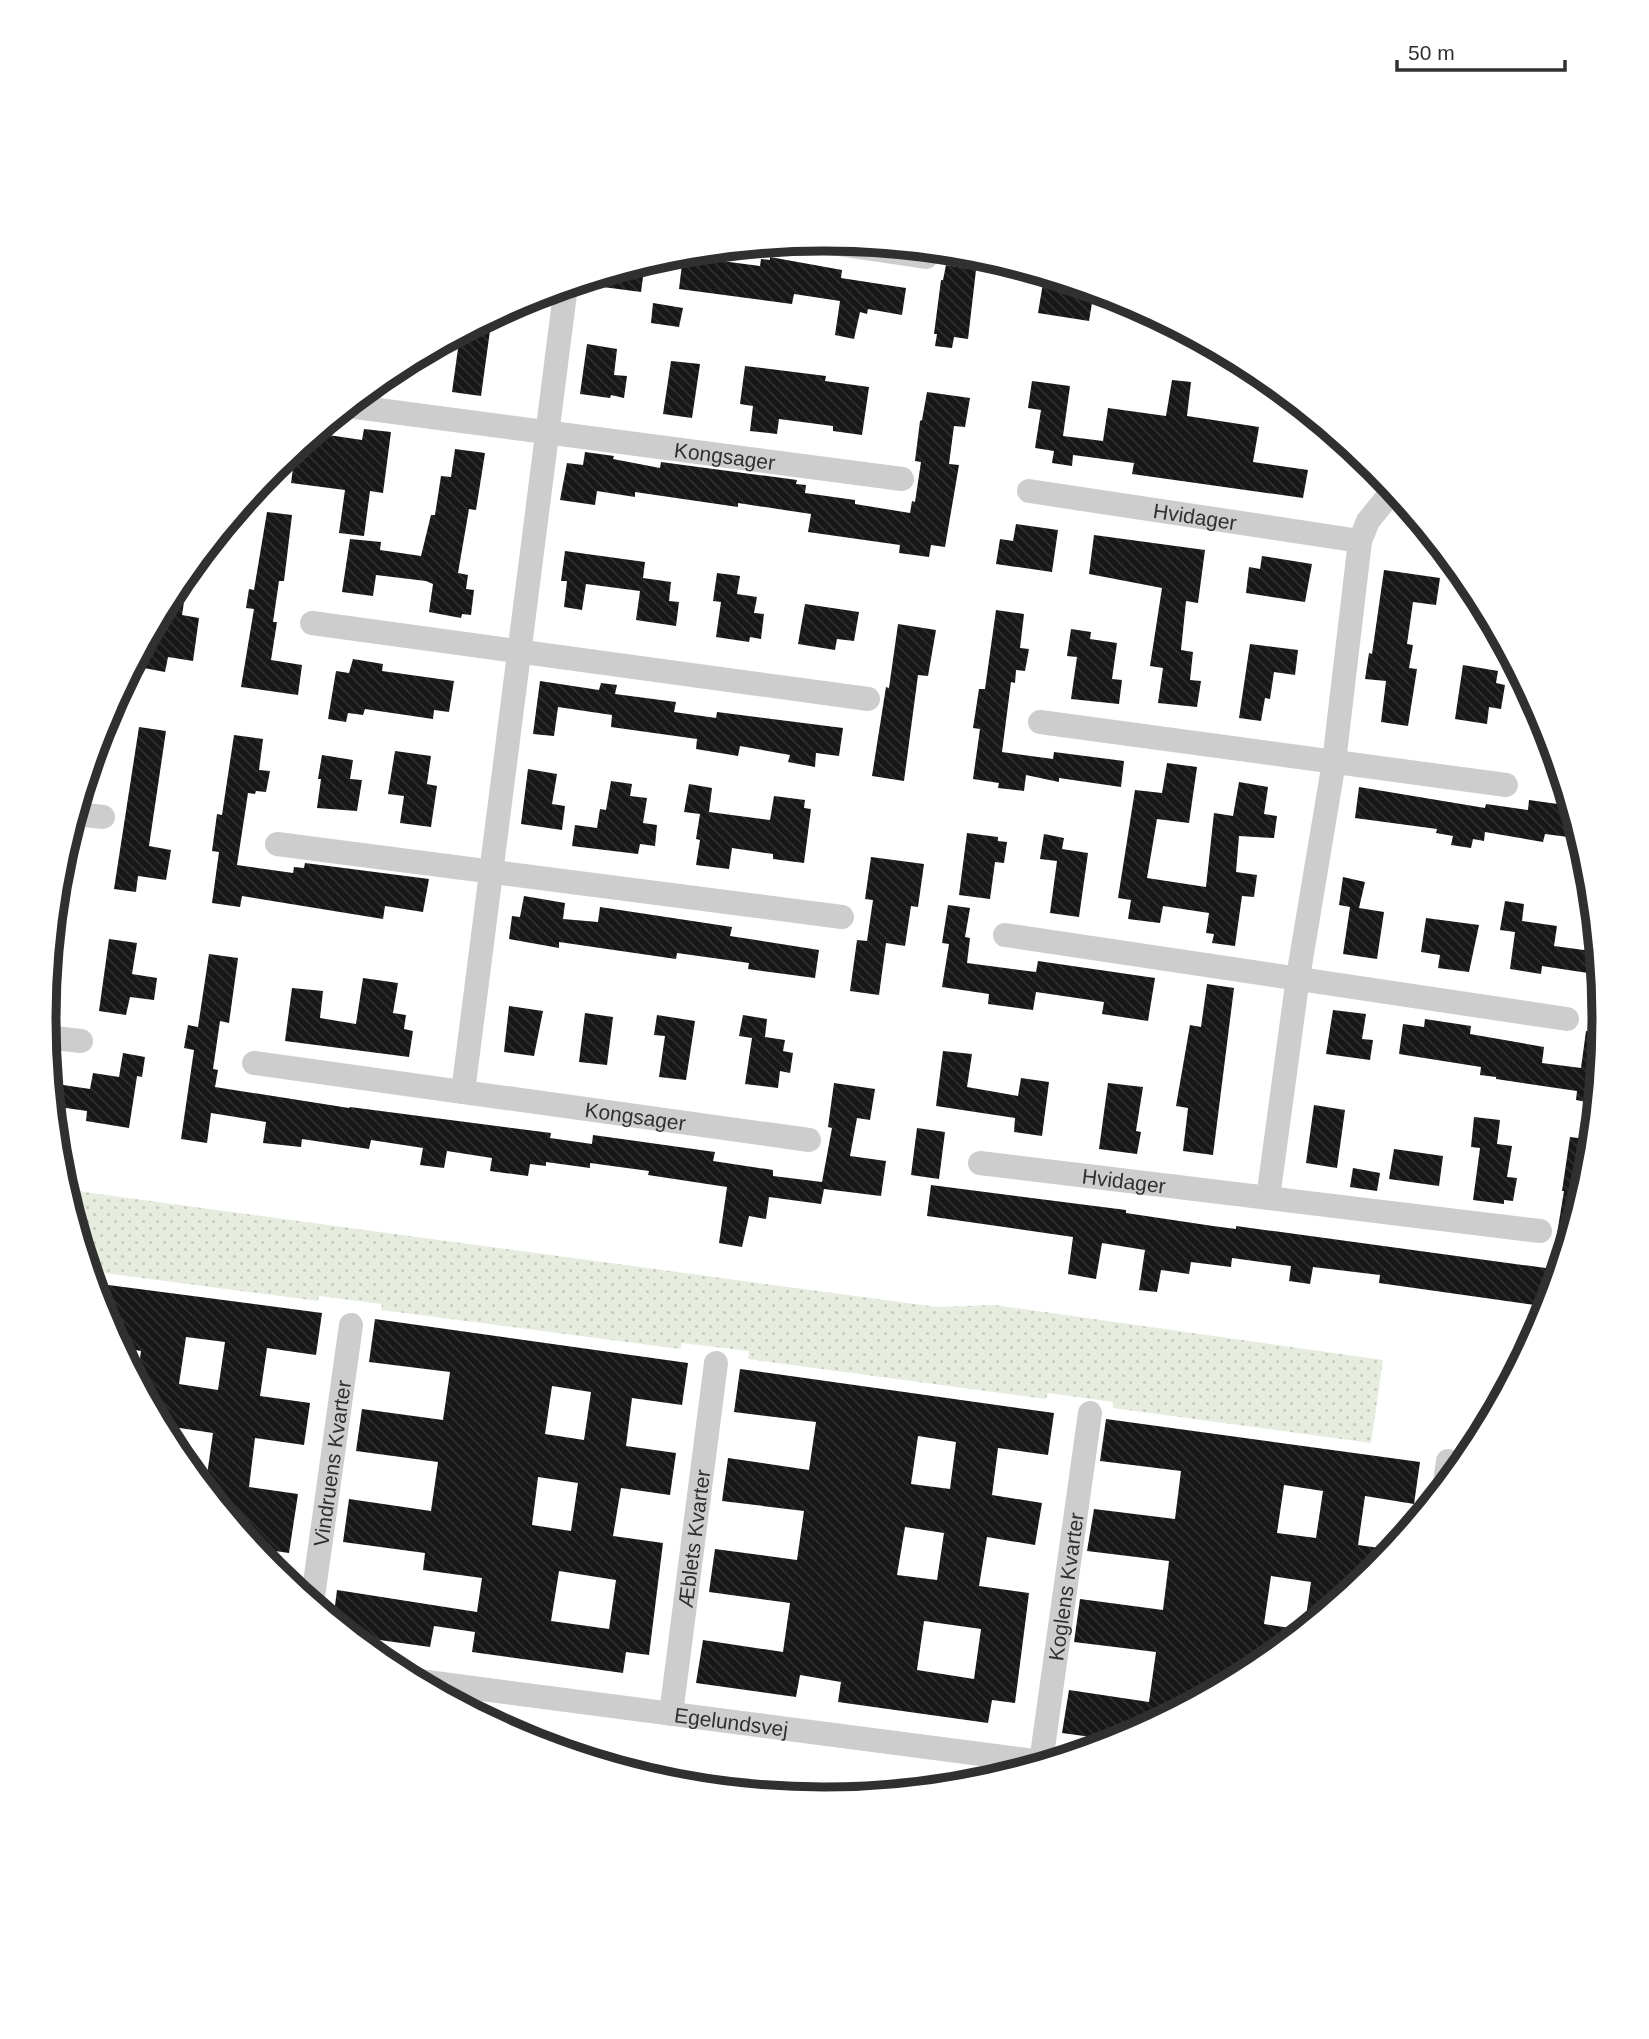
<svg xmlns="http://www.w3.org/2000/svg" width="1649" height="2039" viewBox="0 0 1649 2039" font-family="Arial,sans-serif">
  <defs>
    <pattern id="park-dots" width="8" height="8" patternUnits="userSpaceOnUse" patternTransform="scale(1.75)"><rect width="8" height="8" fill="#e6eddf"/><path d="M2 2h.1M6 6h.1" fill="none" stroke="#c6ccc0" stroke-width="1.8" stroke-linecap="round"/></pattern>
    <pattern id="building-back-hatch" width="6" height="6" patternUnits="userSpaceOnUse" patternTransform="scale(1.75)"><rect width="6" height="6" fill="#171717"/><path d="M-1 5l2 2M0 0l6 6M5-1l2 2" fill="none" stroke="#303030"/></pattern>
  </defs>
  <rect width="100%" height="100%" fill="#fff"/>
  <path fill="url(#park-dots)" d="M62,1184L84,1192L937,1307L994,1305L1383,1360L1371,1443L1113,1408V1402L1048,1393L1046,1399L748,1359L749,1351L682,1343L680,1349L381,1310L382,1304L319,1296L318,1301L89,1271Z"/>
  <g fill="url(#building-back-hatch)" fill-rule="evenodd">
    <path d="M683,256L760,266L761,259L770,260V257L842,270L841,278L906,288L902,315L868,309L867,314L860,312L854,339L835,335L840,301L794,294L792,304L679,289Z"/>
    <path d="M645,262L641,292L580,284V282Z"/>
    <path d="M946,265L976,270L968,339L954,337L952,348L935,346L937,334H934L941,280H943Z"/>
    <path d="M1043,283L1094,291L1089,321L1038,313Z"/>
    <path d="M653,303L683,308L679,327L651,323Z"/>
    <path d="M492,316L481,396L452,392L460,334Z"/>
    <path d="M587,344L617,349L614,375L627,376L624,398L611,395L610,398L580,394Z"/>
    <path d="M671,361L700,364L692,418L663,414Z"/>
    <path d="M745,366L826,376L825,381L869,387L862,435L833,431V426L779,419L777,434L750,431L753,406L740,404Z"/>
    <path d="M1172,380L1191,382L1187,416L1259,427L1253,462L1308,470L1303,498L1132,474L1134,463L1073,455L1072,466L1052,463L1054,451L1035,448L1041,410L1028,408L1032,381L1070,386L1063,436L1103,441L1108,408L1166,416Z"/>
    <path d="M927,392L970,398L965,427L954,426L949,464L959,465L945,547L931,545L929,557L899,553L900,545L808,532L811,514L738,503V507L635,492V497L597,491L595,505L560,500L567,463L583,465L585,452L614,456L613,459L660,468L661,462L797,480L796,484L806,485L805,493L855,500V504L910,513L912,501L915,502L921,462L915,461L920,421L922,420Z"/>
    <path d="M364,429L391,432L383,493L370,491L364,536L339,533L345,490L291,483L294,461L282,459L315,433L362,440Z"/>
    <path d="M455,449L485,453L476,510L469,509L458,573L468,575L466,589L474,590L471,615L462,614L461,618L429,612L433,584L426,581L376,575L373,596L342,592L350,539L381,542L380,550L421,556L431,515H435L441,476L451,477Z"/>
    <path d="M267,512L292,515L284,581H279L273,622H277L271,660L302,665L298,695L241,687L254,609L246,608L249,589L254,590Z"/>
    <path d="M1016,524L1058,530L1052,572L996,564L1000,539L1013,541Z"/>
    <path d="M1094,535L1205,550L1198,603L1186,601L1181,650L1193,652L1190,680L1201,681L1197,707L1158,703L1163,668L1150,666L1162,588L1089,574Z"/>
    <path d="M565,551L645,562L643,578L671,582L669,601L679,602L676,626L636,620L640,591L586,584L582,610L564,607L567,581H561Z"/>
    <path d="M1262,556L1312,564L1305,602L1246,593L1249,567L1260,569Z"/>
    <path d="M189,569L182,615L199,618L193,661L168,657L165,672L144,668L148,636L176,585Z"/>
    <path d="M1384,570L1440,578L1436,605L1413,602L1407,644L1413,645L1409,668L1417,669L1408,726L1381,722L1386,681L1365,679L1369,653L1372,654Z"/>
    <path d="M717,573L740,576L737,594L757,597L754,613L764,614L761,639L750,637L749,642L716,637L721,602L713,601Z"/>
    <path d="M805,604L859,612L854,641L837,639L835,650L798,644Z"/>
    <path d="M996,610L1024,614L1020,648L1029,649L1025,671L1016,670L1015,683L1011,682L1002,752L1053,759L1054,752L1124,761L1121,787L1059,778V782L1026,775L1024,791L998,788L999,783L973,779L980,729L973,728L979,689H985Z"/>
    <path d="M898,624L936,630L928,676L918,675L904,781L872,776L886,687L889,688Z"/>
    <path d="M1071,629L1091,632L1090,639L1117,643L1112,679L1122,680L1119,704L1071,699L1077,657L1067,656Z"/>
    <path d="M1250,644L1298,650L1295,675L1274,672L1270,699L1265,698L1261,721L1239,718Z"/>
    <path d="M353,659L383,664L382,671L454,681L449,712L434,710L433,719L365,709L363,715L348,713L346,722L328,719L336,671L349,673Z"/>
    <path d="M1463,665L1498,671L1496,683L1505,685L1501,709L1489,707L1487,724L1455,719Z"/>
    <path d="M540,681L599,690L601,683L617,685L615,694L676,702L674,712L716,718L717,712L843,728L839,756L816,753L815,767L788,762L790,755L740,746L738,756L696,749L697,739L611,727L612,715L558,707L554,736L533,734Z"/>
    <path d="M139,727L166,731L149,846L171,850L166,880L138,876L136,892L114,889Z"/>
    <path d="M234,735L263,739L259,770L270,771L266,792L256,791L255,794L248,793L237,865L293,873L294,867L304,868L305,863L429,879L423,912L385,906L383,919L242,896L240,907L212,903L219,852L212,851L217,814L222,815Z"/>
    <path d="M395,751L431,756L427,784L437,786L431,827L400,823L404,796L388,794Z"/>
    <path d="M322,755L353,760L350,779L362,780L357,811L317,808L321,779H318Z"/>
    <path d="M1167,763L1197,767L1189,823L1157,819L1147,878L1206,887L1214,813L1233,816L1239,782L1268,787L1264,814L1277,816L1274,838L1239,836L1236,872L1257,875L1254,897L1242,896L1235,946L1212,943L1214,934L1206,933L1209,913L1163,906L1160,923L1128,919L1131,900L1118,898L1135,790L1162,793Z"/>
    <path d="M528,769L557,774L552,804L565,806L562,830L521,824Z"/>
    <path d="M611,781L632,784L630,796L647,798L643,823L657,825L655,846L640,844L638,854L572,846L575,825L597,828L600,809L606,810Z"/>
    <path d="M689,784L712,788L709,812L770,820L774,796L805,800L804,808L811,809L804,863L773,859V854L732,848L729,869L696,865L700,840L696,839L700,814L684,812Z"/>
    <path d="M1359,787L1485,808L1486,804L1528,810L1529,800L1572,806L1568,837L1545,834L1543,842L1485,832L1484,841L1473,839L1471,848L1451,845L1453,836L1436,833L1437,829L1355,818Z"/>
    <path d="M967,833L998,837V841L1007,842L1004,863L995,862L990,899L959,895Z"/>
    <path d="M1044,834L1064,838L1062,849L1088,853L1079,917L1050,913L1057,861L1040,859Z"/>
    <path d="M871,857L924,864L918,907L911,906L905,946L886,943L879,995L850,991L857,940L867,941L873,900L865,899Z"/>
    <path d="M1343,877L1365,882L1359,908L1384,912L1377,959L1343,954L1350,907L1339,905Z"/>
    <path d="M524,896L565,903L563,919L598,922L600,907L732,927L730,936L819,950L815,978L748,969L749,963L677,953L676,959L559,942V948L509,939L512,916L520,917Z"/>
    <path d="M1505,901L1524,904L1522,921L1557,926L1554,946L1599,952L1601,975L1542,966L1541,974L1510,969L1515,932L1500,930Z"/>
    <path d="M948,905L970,908L965,937L970,938L967,963L1036,972L1038,961L1155,978L1148,1021L1102,1014L1104,1002L1036,992L1033,1010L988,1004L989,994L942,987L949,944L942,943Z"/>
    <path d="M1426,918L1479,925L1469,972L1438,968L1440,955L1421,952Z"/>
    <path d="M109,939L137,943L132,974L157,978L154,1000L130,997L126,1015L99,1011Z"/>
    <path d="M209,954L238,958L229,1023L220,1021L213,1069L218,1070L215,1087L349,1108L350,1107L551,1133L550,1138L592,1144L593,1135L715,1152L713,1161L773,1170V1176L822,1182L832,1128L828,1127L834,1083L875,1089L870,1120L857,1118L850,1156L886,1161L881,1196L824,1189L821,1204L769,1197L766,1219L749,1216L742,1247L719,1243L727,1187L648,1175L649,1171L590,1163V1168L546,1162V1166L530,1164L528,1176L490,1171L492,1158L447,1151L444,1168L420,1165L423,1148L371,1140L369,1149L302,1139L301,1147L263,1143L266,1122L211,1113L207,1143L181,1139L194,1050L184,1048L188,1025L198,1027Z"/>
    <path d="M363,978L398,983L393,1013L406,1015L404,1029L413,1031L409,1057L285,1041L292,988L323,991L320,1018L356,1024Z"/>
    <path d="M1207,984L1234,988L1213,1155L1183,1151L1188,1108L1176,1106L1190,1025L1201,1027Z"/>
    <path d="M509,1006L543,1011L534,1056L504,1052Z"/>
    <path d="M1333,1010L1366,1014L1362,1039L1373,1040L1370,1060L1326,1054Z"/>
    <path d="M585,1013L613,1017L607,1065L579,1062Z"/>
    <path d="M657,1015L695,1021L686,1080L659,1077L665,1036L654,1035Z"/>
    <path d="M743,1015L767,1019L765,1037L785,1040L783,1051L793,1053L790,1073L780,1071L778,1088L745,1084L752,1038L739,1036Z"/>
    <path d="M1425,1019L1471,1026L1470,1034L1544,1047L1542,1063L1581,1068L1586,1031L1604,1033L1597,1104L1576,1100L1577,1091L1496,1079V1077L1480,1075L1481,1067L1399,1054L1403,1024L1424,1027Z"/>
    <path d="M943,1051L972,1054L967,1087L1018,1096L1021,1078L1049,1082L1042,1136L1014,1132L1015,1118L936,1106Z"/>
    <path d="M123,1053L145,1057L142,1077L137,1076L129,1128L86,1121L87,1111L52,1106L50,1083L90,1089L93,1073L119,1077Z"/>
    <path d="M1108,1083L1143,1087L1136,1131L1141,1132L1137,1154L1099,1149Z"/>
    <path d="M1314,1105L1345,1110L1337,1168L1306,1163Z"/>
    <path d="M1474,1117L1500,1120L1497,1144L1512,1146L1507,1177L1517,1178L1513,1201L1504,1200V1204L1473,1200L1480,1148L1471,1147Z"/>
    <path d="M917,1128L945,1132L939,1179L911,1175Z"/>
    <path d="M1570,1137L1593,1140L1590,1172H1587L1583,1196L1565,1255L1554,1252L1564,1191H1562Z"/>
    <path d="M1394,1149L1443,1156L1439,1186L1389,1179Z"/>
    <path d="M1353,1168L1380,1173L1377,1191L1350,1187Z"/>
    <path d="M931,1185L1126,1210V1213L1213,1226L1236,1229V1226L1560,1270L1549,1307L1379,1283L1380,1275L1313,1267L1310,1284L1289,1281L1291,1266L1232,1258L1231,1267L1191,1262L1189,1274L1161,1270L1157,1292L1139,1290L1145,1250L1102,1243L1096,1279L1068,1274L1073,1237L927,1216Z"/>
    <path d="M93,1283L322,1313L316,1355L267,1348L260,1396L310,1403L304,1445L255,1438L249,1487L298,1494L289,1553L268,1550L266,1564L205,1489L213,1433L160,1425L137,1381L141,1351L119,1347L103,1318ZM186,1337L225,1342L218,1390L179,1384Z"/>
    <path d="M375,1319L688,1363L682,1405L632,1398L626,1446L676,1453L670,1495L621,1488L613,1536L663,1543L649,1655L626,1652L623,1673L472,1652L475,1632L434,1626L430,1647L351,1636L333,1621L337,1590L477,1612L482,1578L423,1570L425,1553L343,1542L349,1499L431,1511L438,1462L356,1451L362,1409L443,1420L450,1372L369,1362ZM552,1386L591,1392L584,1440L545,1434ZM538,1477L578,1483L571,1531L532,1525ZM559,1571L616,1580L609,1629L551,1621Z"/>
    <path d="M740,1369L1054,1413L1048,1455L998,1448L992,1495L1042,1503L1035,1545L987,1537L979,1586L1029,1593L1015,1703L992,1700L988,1723L838,1702L841,1682L800,1675L796,1697L696,1683L703,1640L783,1652L790,1603L709,1592L715,1549L797,1560L804,1511L722,1501L728,1458L809,1470L816,1422L734,1412ZM918,1436L956,1442L950,1489L911,1484ZM905,1527L944,1533L937,1580L897,1575ZM924,1621L981,1629L974,1679L917,1670Z"/>
    <path d="M1106,1419L1420,1462L1414,1504L1365,1496L1358,1545L1394,1550L1376,1572L1258,1669L1121,1741L1062,1733L1069,1690L1149,1702L1156,1652L1074,1642L1080,1599L1163,1610L1169,1561L1087,1551L1094,1509L1175,1519L1181,1471L1100,1461ZM1284,1485L1323,1491L1316,1538L1277,1533ZM1271,1576L1311,1582L1304,1630L1264,1624Z"/>
  </g>
  <g fill="none" stroke-linecap="round" stroke-linejoin="round">
    <g stroke="#cdcdcd" stroke-width="24">
      <path d="M811,240L926,257"/>
      <path id="s1" d="M348,406L902,479"/>
      <path id="s2" d="M1029,491L1360,541"/>
      <path d="M312,623L868,699"/>
      <path d="M1040,722L1506,785"/>
      <path d="M75,814L103,817"/>
      <path d="M277,844L842,917"/>
      <path d="M1005,935L1567,1019"/>
      <path d="M45,1037L81,1041"/>
      <path id="s3" d="M254,1063L809,1140"/>
      <path d="M463,1092L566,286"/>
      <path id="s4" d="M980,1163L1540,1231"/>
      <path d="M1268,1198L1298,977L1334,762L1360,541L1368,521L1394,489"/>
      <path d="M1444,1489L1448,1461"/>
      <path id="s5" d="M312,1604L351,1325"/>
      <path id="s6" d="M412,1680L1050,1763"/>
      <path id="s7" d="M671,1714L716,1363"/>
      <path id="s8" d="M1041,1762L1090,1413"/>
    </g>
  </g>
  <g text-anchor="middle" dominant-baseline="central" stroke-width="7" stroke-linejoin="round" paint-order="stroke">
    <g font-size="21" fill="#303030" stroke="#fff">
      <text stroke="none"><textPath href="#s1" startOffset="380">Kongsager</textPath></text>
      <text stroke="none"><textPath href="#s2" startOffset="168">Hvidager</textPath></text>
      <text stroke="none"><textPath href="#s3" startOffset="385">Kongsager</textPath></text>
      <text stroke="none"><textPath href="#s4" startOffset="145">Hvidager</textPath></text>
      <text stroke="none"><textPath href="#s5" startOffset="142">Vindruens Kvarter</textPath></text>
      <text stroke="none"><textPath href="#s7" startOffset="177">Æblets Kvarter</textPath></text>
      <text stroke="none"><textPath href="#s8" startOffset="177">Koglens Kvarter</textPath></text>
      <text stroke="none"><textPath href="#s6" startOffset="322">Egelundsvej</textPath></text>
    </g>
  </g>
  <path d="M0 0H1649V2039H0ZM56 1019a768 768 0 1 1 1536 0a768 768 0 1 1-1536 0Z" fill="#fff" fill-rule="evenodd"/>
  <path fill="none" stroke="#303030" stroke-width="9" d="M56 1019a768 768 0 1 1 1536 0a768 768 0 1 1-1536 0Z"/>
  <path d="M1397 60v10h168v-10" fill="none" stroke="#303030" stroke-width="3.5"/>
  <text x="1408" y="60" font-size="21" fill="#303030" stroke="#ffffff" stroke-width="5" paint-order="stroke">50 m</text>
</svg>
